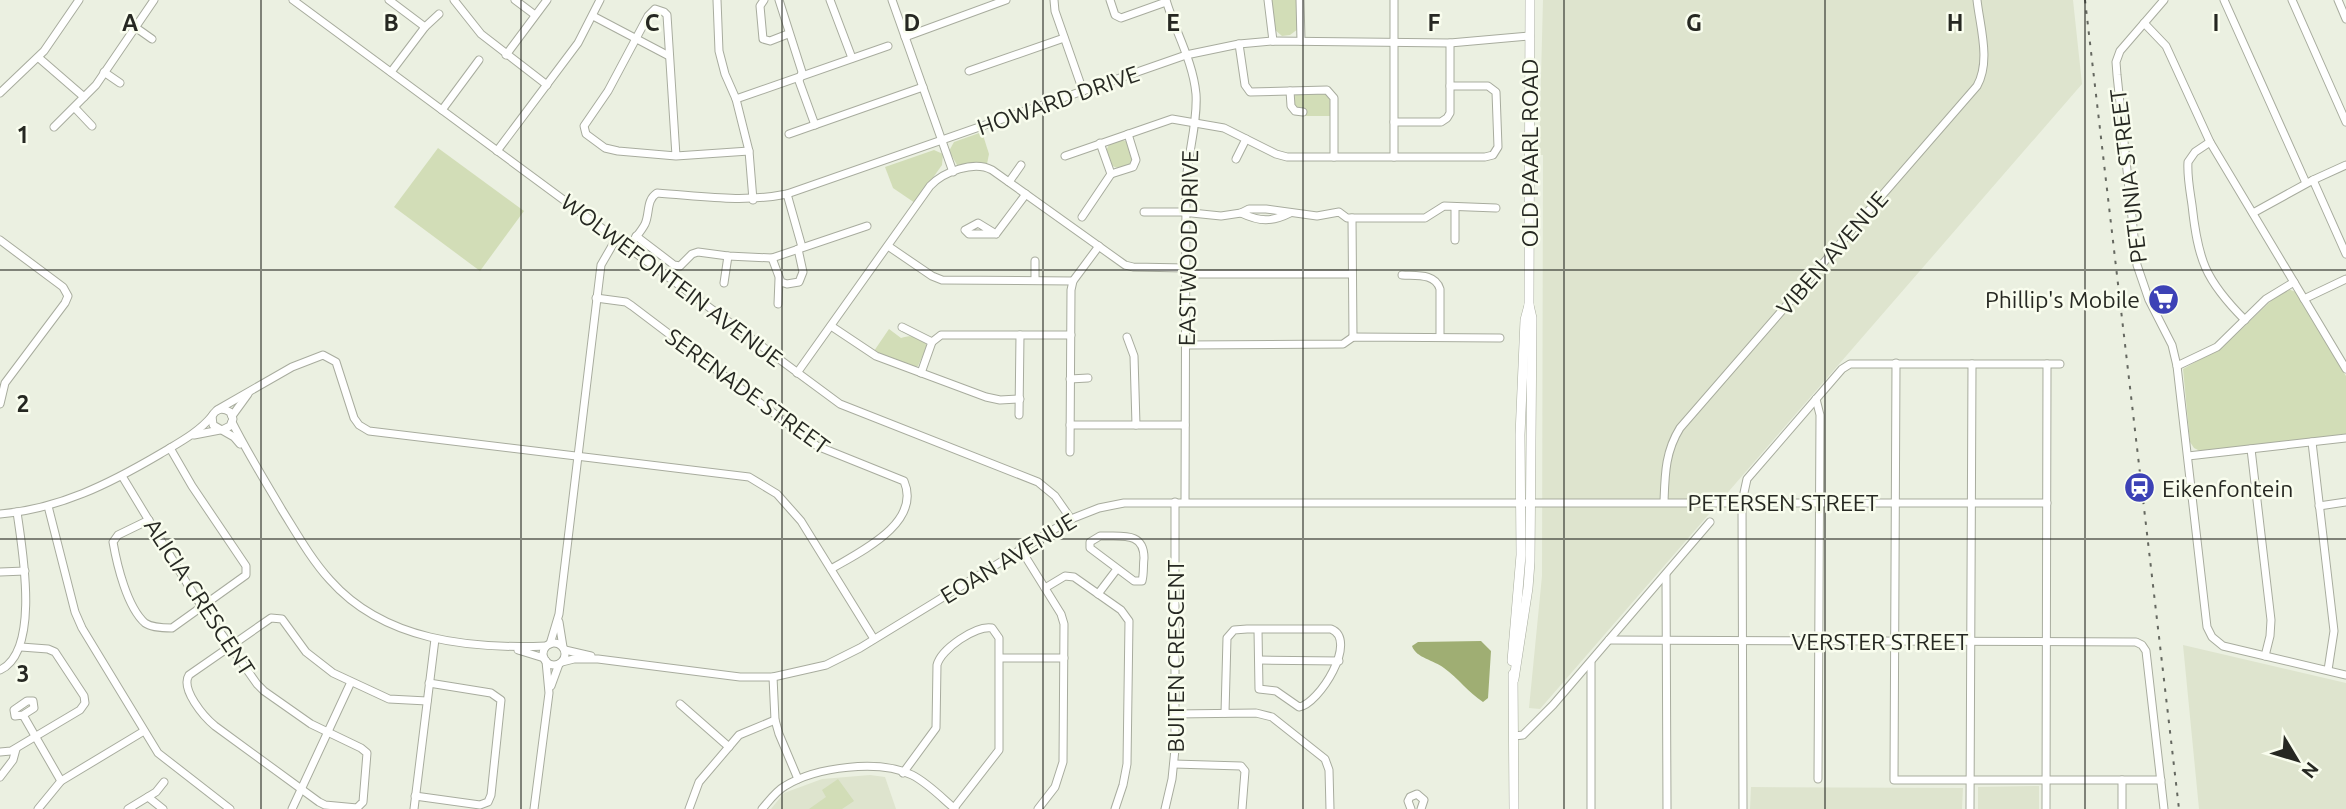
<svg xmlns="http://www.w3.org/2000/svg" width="2346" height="809" viewBox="0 0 2346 809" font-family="Ubuntu,sans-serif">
  <rect width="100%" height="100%" fill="#ebf0e1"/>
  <g fill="#dee4ce">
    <path d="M1543,0H2073L2082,84L1540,709L1529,708L1542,576L1543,155H1539Z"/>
    <path d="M2183,645L2346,683V809H2199Z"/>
    <path d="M870,775L885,777L896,809H771L784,793L822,779Z"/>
    <path d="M2039,786V809H1978V787Z"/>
    <path d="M1751,787L1963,788L1962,809H1750Z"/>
  </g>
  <g fill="#d2ddb7">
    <path d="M1271,0H1299L1298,29L1290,35L1282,36L1274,29Z"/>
    <path d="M1297,93H1325L1331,96V116H1303V110L1294,106L1293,98Z"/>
    <path d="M982,132L989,154L987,164L957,165L949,151L954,142Z"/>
    <circle cx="1120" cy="154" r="14"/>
    <path d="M438,148L524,211L480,271L394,207Z"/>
    <path d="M934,150L943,154L942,165L915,203L893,188L885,167Z"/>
    <path d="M2288,289L2296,292L2346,376V434L2200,451L2194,448L2190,442L2183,369L2224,346L2276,296Z"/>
    <path d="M889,329L901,338C911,335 922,335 927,346L918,366L915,367L874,351Z"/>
    <path d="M838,779L854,801L842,809H809L826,797L822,790Z"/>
  </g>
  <path fill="#9fae73" d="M1481,641L1491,651L1488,698L1483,702C1469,693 1458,678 1444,668C1434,660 1416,658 1412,646L1418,642Z"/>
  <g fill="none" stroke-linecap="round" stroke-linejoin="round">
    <defs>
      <g id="minor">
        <path d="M293,0L840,404L1038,482L1055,496L1071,519"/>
        <path d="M389,0L425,27L391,72"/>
        <path d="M454,0L481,34L547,85"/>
        <path d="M515,0L535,15"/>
        <path d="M717,0L719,51L725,74L736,99L749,151L753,200"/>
        <path d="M764,0L760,6L763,39L770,41L788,34"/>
        <path d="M779,0L802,72L799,81L815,125"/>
        <path d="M830,0L852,58"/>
        <path d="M892,0L953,172"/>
        <path d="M1054,0L1055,11L1083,91"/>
        <path d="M1110,0L1115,15L1121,18L1166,2"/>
        <path d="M1166,0C1175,31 1193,61 1196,94C1198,124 1187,155 1186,186L1185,502"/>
        <path d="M1268,0L1273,41"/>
        <path d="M1300,0L1301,41"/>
        <path d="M2164,0L2120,51L2116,62L2117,75L2137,265L2149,300L2172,345L2177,366L2207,627L2212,637L2223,646L2346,675"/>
        <path d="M2224,0L2306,183"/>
        <path d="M2292,0L2346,122"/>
        <path d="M2338,0L2346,19"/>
        <path d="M593,16L669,56"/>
        <path d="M2144,23L2166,46L2210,142L2346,369"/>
        <path d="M135,27L152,39"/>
        <path d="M425,27L439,14"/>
        <path d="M905,37L1006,0"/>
        <path d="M1239,44L1245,85L1250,92L1327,90L1334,98V157"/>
        <path d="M506,55L547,0"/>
        <path d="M39,58L84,97"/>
        <path d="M969,71L1064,38"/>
        <path d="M104,72L120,83"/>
        <path d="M1290,91L1291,106L1295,111L1303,112"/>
        <path d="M0,93L44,51L79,0"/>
        <path d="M736,99L888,46"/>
        <path d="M75,108L92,126"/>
        <path d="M442,110L479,60"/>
        <path d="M1394,122H1441L1447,118L1450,113V43"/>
        <path d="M54,127L96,85L154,0"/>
        <path d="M789,134L923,87"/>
        <path d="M2210,142L2195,152L2188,162C2187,176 2190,191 2192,205C2198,260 2205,280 2245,320"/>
        <path d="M1100,143L1111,174L1133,167L1136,160L1128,134"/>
        <path d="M497,151L578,43L600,0"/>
        <path d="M676,156L667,15L664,12L655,9L648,16L608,91L584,126L586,134L605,148L618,151L676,156L749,151"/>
        <path d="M1065,156L1172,119L1224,128L1276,154L1287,157H1485L1493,155L1498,147L1496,92L1488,86H1450"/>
        <path d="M1394,157V0"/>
        <path d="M1236,159L1246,139"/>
        <path d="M2313,180L2346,254"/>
        <path d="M1009,182L1021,165"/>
        <path d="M787,194L802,247"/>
        <path d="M1455,207V240"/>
        <path d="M1144,212H1182L1221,216L1241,213L1249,209H1266L1317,216L1339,212L1347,218H1425L1444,206L1496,208"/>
        <path d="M1241,213C1260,222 1272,222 1290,213"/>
        <path d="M2253,213L2313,180L2346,165"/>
        <path d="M1082,217L1111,174"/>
        <path d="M1352,218L1353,337"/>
        <path d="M996,234H969L965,230L978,223L996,234L1026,194"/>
        <path d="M636,236L674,265L680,266L692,254L698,252L728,256L772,258L867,226"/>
        <path d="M0,240L63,287L68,296L65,303L5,383L0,404"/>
        <path d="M888,246L932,276L942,280L1073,281"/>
        <path d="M628,248C633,240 641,232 645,224C650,213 646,200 657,193C702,196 742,203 787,194L1186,55L1239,44L1273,41L1450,43L1530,36"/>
        <path d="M772,258L781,282L787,284L799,282L803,272L798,249"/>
        <path d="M1186,274H1352"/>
        <path d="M1402,275C1416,276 1435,273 1440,289V337"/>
        <path d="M1035,280V261"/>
        <path d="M724,283L728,256"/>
        <path d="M596,298L626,302L632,306L817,446L904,481C922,523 860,552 831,569"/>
        <path d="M2304,299L2346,279"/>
        <path d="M778,304L779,279"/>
        <path d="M831,326L876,356L986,397L1000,400L1020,399"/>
        <path d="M902,327L932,342"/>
        <path d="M1127,337L1134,356L1136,425"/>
        <path d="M1186,345L1343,344L1353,337L1500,338"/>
        <path d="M1896,363L1894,780H2161"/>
        <path d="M2177,366L2217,347L2266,299L2294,282"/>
        <path d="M797,373L930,186C943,172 974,160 992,170L1125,265L1133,267L1186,268"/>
        <path d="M921,373L932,342L941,335H1071"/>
        <path d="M1070,379L1088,378"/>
        <path d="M1816,399L1820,415L1818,779"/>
        <path d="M217,410L292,367L323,355L336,362L354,418L359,425L369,431L749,477L777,494L801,521L874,639"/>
        <path d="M1019,415L1020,335"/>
        <path d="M232,416L248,394"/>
        <path d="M232,422C247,452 265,481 282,510C297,534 311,559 330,580C384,641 470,649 546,646"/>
        <path d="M1070,425H1185"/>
        <path d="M222,430L230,426L233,419L230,412C222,407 216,409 212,416L213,425L234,437L240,444"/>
        <path d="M194,435L220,430"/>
        <path d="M2312,442L2334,631L2328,670"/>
        <path d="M2251,449L2271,620L2270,636L2265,656"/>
        <path d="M1070,452L1071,290L1073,281L1099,246"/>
        <path d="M2188,456L2346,438"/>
        <path d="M122,476L194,595L257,684L264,691L311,724L361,748L367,753L363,802L357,808L325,805L319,802L215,726C204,717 180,689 189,675L271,618L282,619L306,652L333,673L389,699L427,701"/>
        <path d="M1664,502C1665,475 1665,452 1680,428L1977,86C1991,61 1980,27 1977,0"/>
        <path d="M48,506L75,612L82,628L158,753L230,809"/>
        <path d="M2319,506L2346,502"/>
        <path d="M0,514C59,509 109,484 160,454C178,443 198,433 212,416"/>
        <path d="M149,520L118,535L113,542C117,565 127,607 145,623C152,628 164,628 172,628L246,575V566L192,486L170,448"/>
        <path d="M1100,536C1121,537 1144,531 1144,558C1143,566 1144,574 1142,581H1134L1090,548V542Z"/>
        <path d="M1020,548L1061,614L1064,624L1063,762L1055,787L1038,809"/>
        <path d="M0,572L25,571"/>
        <path d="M1666,575L1667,809"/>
        <path d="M1045,588L1065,576L1074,577L1121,610L1129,621L1127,764L1123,785L1115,809"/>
        <path d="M1098,594L1117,569"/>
        <path d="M559,622L563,647"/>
        <path d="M1609,640L2136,642L2142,645L2146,651L2164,809"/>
        <circle cx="554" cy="654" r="11"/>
        <path d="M550,644L559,614L601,265L616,239"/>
        <path d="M518,650L544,658"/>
        <path d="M565,650L591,656"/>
        <path d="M1000,658H1064"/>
        <path d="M1259,660L1339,661"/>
        <path d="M562,662L574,659H598L740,677H773L826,665L860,648L1071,519L1099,508L1124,503H2047"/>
        <path d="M0,670C41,651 22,548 17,512"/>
        <path d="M773,677L775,720L779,734L798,779"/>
        <path d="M551,686L559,664"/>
        <path d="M680,704L729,747"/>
        <path d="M1225,713L1227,638L1234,630L1247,629H1331C1359,640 1319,704 1299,707L1276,691L1259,689L1258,630"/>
        <path d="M1176,714L1256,713L1272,717L1325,759L1329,770L1330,809"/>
        <path d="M23,715L15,716L14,710L27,701H33L34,708L23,715L61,781"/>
        <path d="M1514,736L1523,735L1553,705L1710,522"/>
        <path d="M0,752L11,751L80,710L85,703L84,696L55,652L48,649L21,647"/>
        <path d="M1174,764L1241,766L1245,771L1242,809"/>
        <path d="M903,773L936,728L937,665C941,649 976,625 992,628L999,638V750L954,808"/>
        <path d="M0,777L13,760L16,749"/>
        <path d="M415,796L480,805L488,802L491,795L501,700L491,693L429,683"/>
        <path d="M148,797L163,809"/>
        <path d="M38,809L61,781L144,731"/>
        <path d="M128,809L156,792L164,782"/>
        <path d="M292,809L351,682"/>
        <path d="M414,809L435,639"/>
        <path d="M534,809L549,693L546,661"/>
        <path d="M689,809L699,782L739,735L775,720"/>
        <path d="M762,809C769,801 776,791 785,786C816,767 879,759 912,775C928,783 942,798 955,809"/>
        <path d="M1165,809L1172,779L1175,749V502"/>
        <path d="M1411,809L1408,801L1410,797L1417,794L1424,800L1421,809"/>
        <path d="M1591,809V663"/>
        <path d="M1743,809L1742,502L1747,479L1842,369L1850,364H2060"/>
        <path d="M1970,809L1972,364"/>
        <path d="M2046,809L2047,364"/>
        <path d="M2122,809V780"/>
      </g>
      <g id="major">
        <path d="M1512,661L1521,555L1520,435L1525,320L1529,305"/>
        <path d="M1513,674L1514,809"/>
        <path d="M1514,679L1528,588L1530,562L1532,318L1529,305L1530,0"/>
      </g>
    </defs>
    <use href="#minor" stroke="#a8ac9e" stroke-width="9"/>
    <use href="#major" stroke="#a8ac9e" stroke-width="10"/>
    <use href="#minor" stroke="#fff" stroke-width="7"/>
    <use href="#major" stroke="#fff" stroke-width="9"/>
    <path stroke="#656860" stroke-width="2" stroke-dasharray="3.5 7" stroke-linecap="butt" d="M2085,0L2179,809"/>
  </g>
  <path fill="none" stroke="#262822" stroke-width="2" stroke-opacity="0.55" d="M261,0V809M521,0V809M782,0V809M1043,0V809M1303,0V809M1564,0V809M1825,0V809M2085,0V809M0,270H2346M0,539H2346"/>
  <defs>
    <symbol id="supermarket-disc" viewBox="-11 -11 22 22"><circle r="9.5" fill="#3d42b6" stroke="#f9fdee"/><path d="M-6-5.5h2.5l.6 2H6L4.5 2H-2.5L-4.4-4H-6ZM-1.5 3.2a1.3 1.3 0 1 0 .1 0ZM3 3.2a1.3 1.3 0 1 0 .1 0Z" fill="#fff"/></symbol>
    <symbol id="station-disc" viewBox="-11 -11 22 22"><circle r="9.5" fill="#3d42b6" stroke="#f9fdee"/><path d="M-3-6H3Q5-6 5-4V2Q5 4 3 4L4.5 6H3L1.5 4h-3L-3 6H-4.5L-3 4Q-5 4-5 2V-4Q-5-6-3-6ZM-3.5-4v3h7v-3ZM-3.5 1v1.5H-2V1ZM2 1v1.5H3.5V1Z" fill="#fff"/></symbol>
  </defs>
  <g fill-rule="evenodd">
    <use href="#supermarket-disc" x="2146" y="282" width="35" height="35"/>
    <use href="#station-disc" x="2122" y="470" width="35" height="35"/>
  </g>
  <g text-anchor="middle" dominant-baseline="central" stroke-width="5" stroke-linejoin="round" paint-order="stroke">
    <g font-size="23" fill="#262822" stroke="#f9fdee">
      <text transform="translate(1058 100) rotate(-19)">HOWARD DRIVE</text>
      <text transform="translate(1529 153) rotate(-90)">OLD PAARL ROAD</text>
      <text transform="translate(2128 176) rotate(-97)">PETUNIA STREET</text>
      <text transform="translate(1188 248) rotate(-89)">EASTWOOD DRIVE</text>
      <text transform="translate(1832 253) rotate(-49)">VIBEN AVENUE</text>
      <text transform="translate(672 280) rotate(37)">WOLWEFONTEIN AVENUE</text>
      <text transform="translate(748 391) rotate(36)">SERENADE STREET</text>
      <text x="1783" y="502">PETERSEN STREET</text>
      <text transform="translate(1008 558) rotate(-31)">EOAN AVENUE</text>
      <text transform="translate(200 597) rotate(57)">ALICIA CRESCENT</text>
      <text x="1880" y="641">VERSTER STREET</text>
      <text transform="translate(1175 656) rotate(-90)">BUITEN CRESCENT</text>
    </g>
    <g font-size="23" fill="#262822" stroke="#f9fdee" text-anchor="end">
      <text x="2140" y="299">Phillip's Mobile</text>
      <text x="2162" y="488" text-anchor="start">Eikenfontein</text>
    </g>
  </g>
  <g font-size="23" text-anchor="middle" font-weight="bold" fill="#262822" stroke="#f9fdee" stroke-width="5" stroke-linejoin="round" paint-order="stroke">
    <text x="130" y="31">A</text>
    <text x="391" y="31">B</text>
    <text x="652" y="31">C</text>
    <text x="912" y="31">D</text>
    <text x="1173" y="31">E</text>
    <text x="1434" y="31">F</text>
    <text x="1694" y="31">G</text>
    <text x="1955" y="31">H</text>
    <text x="2216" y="31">I</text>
    <text x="23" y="143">1</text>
    <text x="23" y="412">2</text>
    <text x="23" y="682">3</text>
  </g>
  <g transform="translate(2297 760) rotate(128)" stroke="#f9fdee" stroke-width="5" paint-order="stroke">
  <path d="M0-5L12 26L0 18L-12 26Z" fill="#262822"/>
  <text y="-10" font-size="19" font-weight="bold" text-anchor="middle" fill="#262822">N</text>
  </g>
</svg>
